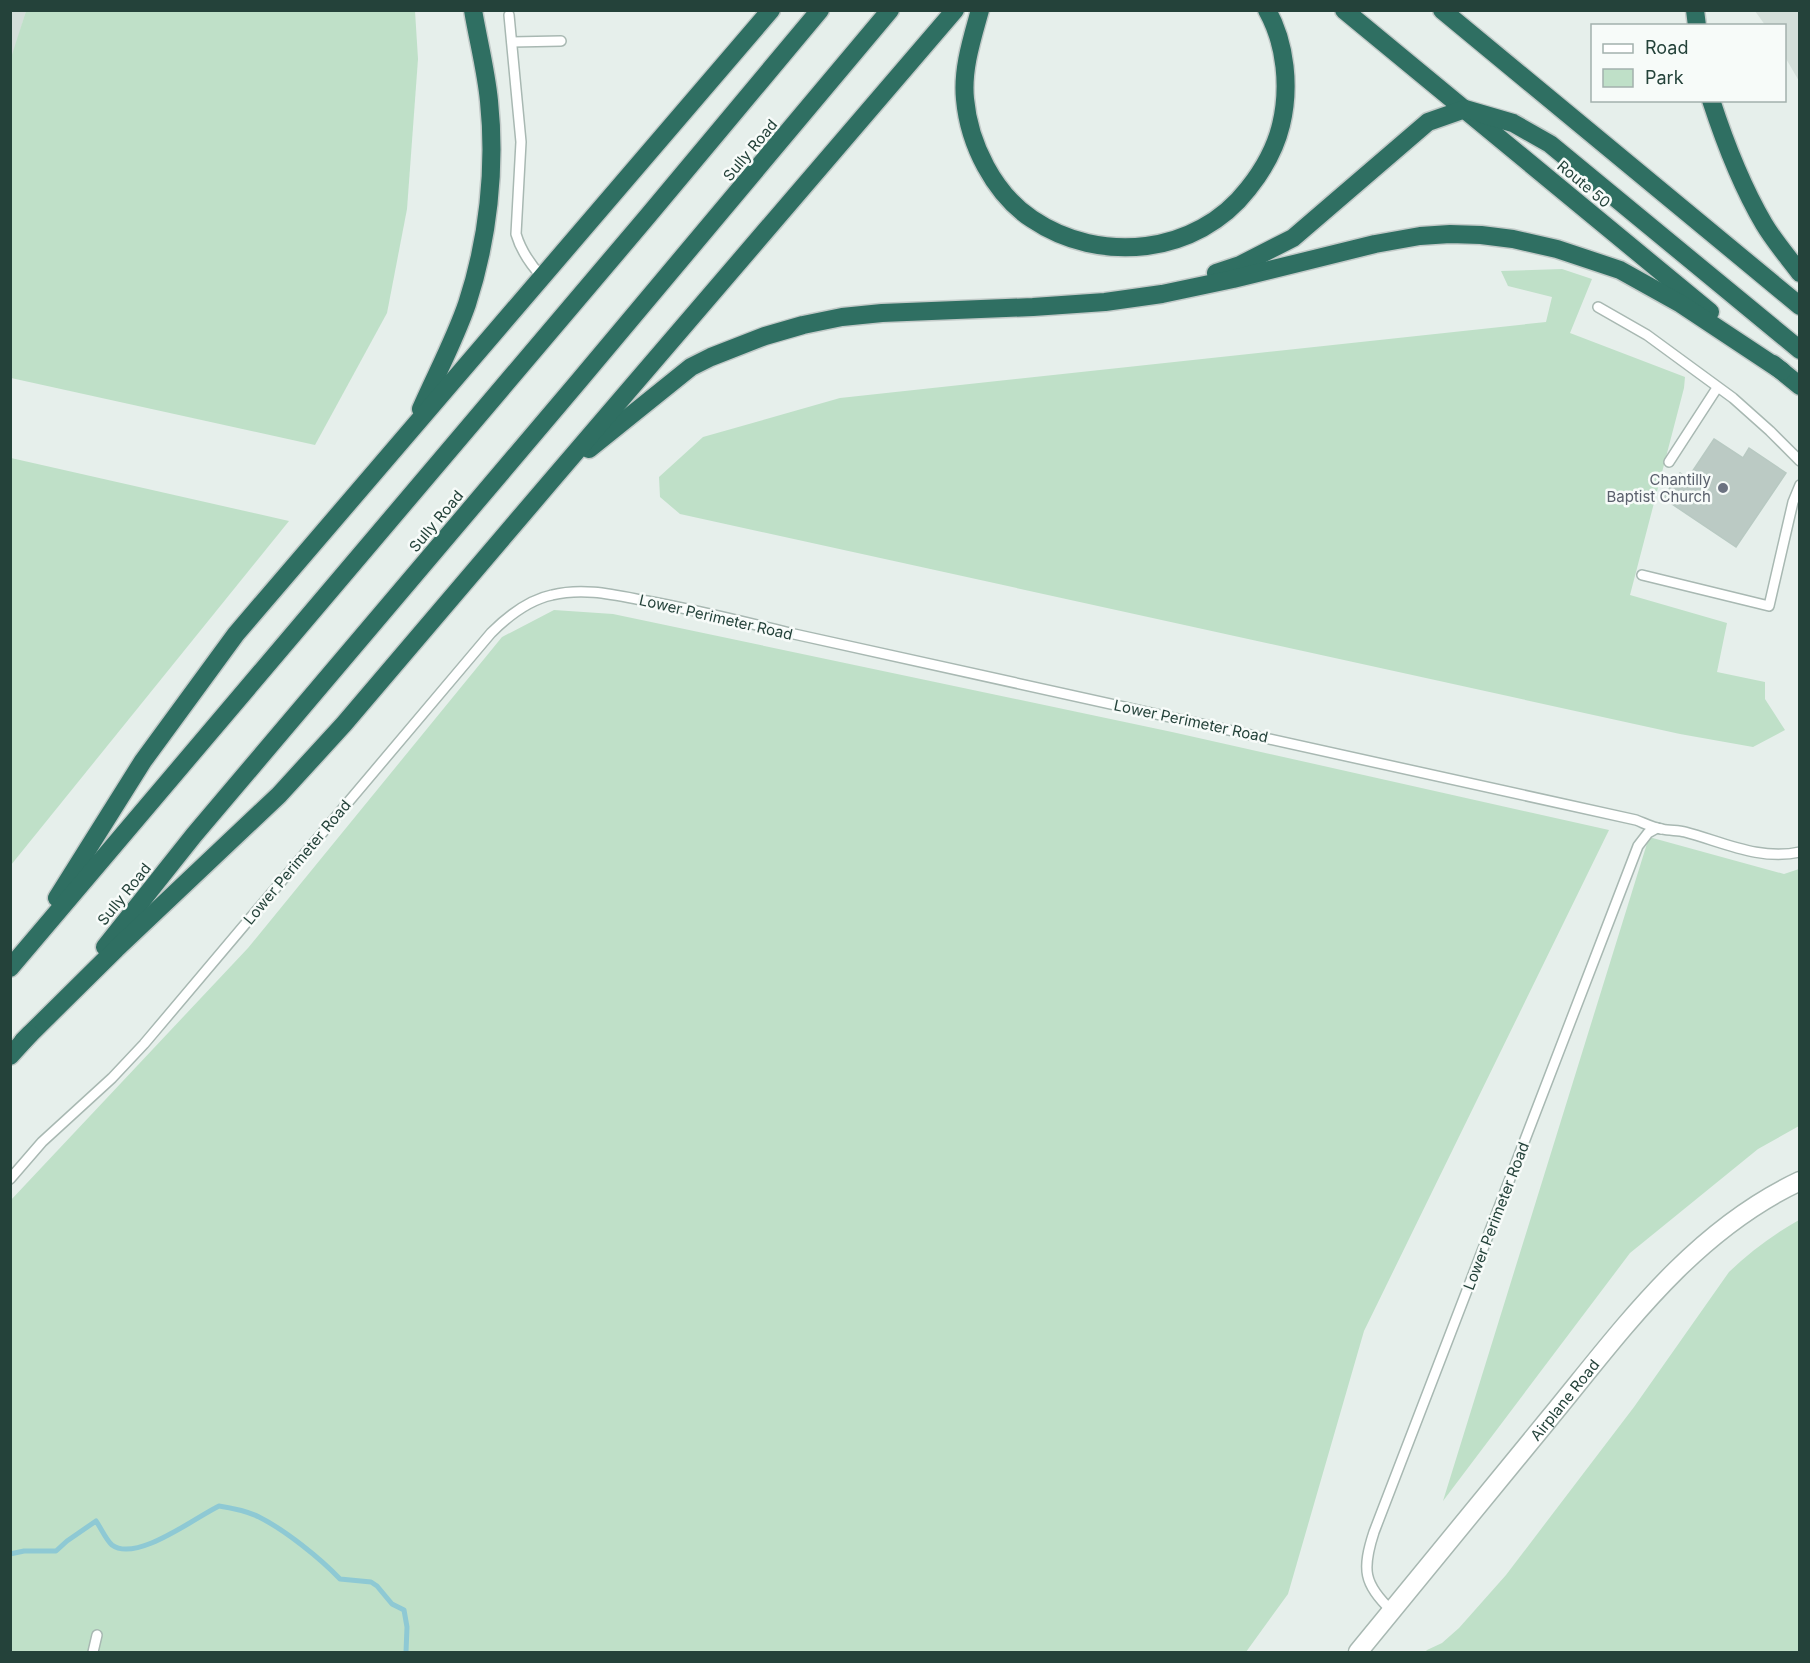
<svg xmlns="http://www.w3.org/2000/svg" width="1810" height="1663" viewBox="0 0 1810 1663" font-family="Inter,sans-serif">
  <rect width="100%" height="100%" fill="#e6efeb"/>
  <g fill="#d4dfda">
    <path d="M11,11H26L11,61Z"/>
    <path d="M1755,11H1799V81L1785,57L1784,26L1765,25Z"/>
  </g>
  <g fill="#bfe0c8">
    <path d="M26,11H415L418,59L407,209L387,313L315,445L11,378L10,61Z"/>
    <path d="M1562,269L1592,279L1570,333L1685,377L1684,388L1630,595L1727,623L1717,672L1765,682V699L1785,730L1753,747L1680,734L680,514L660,497L659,477L703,437L840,398L1546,322L1552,297L1508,286L1501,271Z"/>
    <path d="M11,458L289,521L11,865L10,458Z"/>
    <path d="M554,610L613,614L1172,732L1609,830L1364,1331L1288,1594L1246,1652H11L10,1201L248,948L502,637Z"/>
    <path d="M1649,837L1784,874L1799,869V1126L1758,1149L1630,1253L1443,1501Z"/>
    <path d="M1799,1220V1652H1425L1427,1650L1442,1643L1459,1628L1506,1575L1634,1407L1729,1272C1750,1252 1774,1234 1799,1220Z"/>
  </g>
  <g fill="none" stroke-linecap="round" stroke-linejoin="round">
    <path stroke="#8ec9d4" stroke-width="5" d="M10,1554L24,1551H56L67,1541L96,1521C101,1528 106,1540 112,1545C136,1563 196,1517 219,1506C232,1508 247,1511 259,1517C285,1530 320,1558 340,1579L371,1582L377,1586L392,1604L404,1610L407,1627L406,1652"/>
  </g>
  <path fill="#bbcac4" stroke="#b8c9c2" stroke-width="1.5" d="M1714,439L1743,458L1749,448L1786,473L1736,547L1663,498L1680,473L1688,478Z"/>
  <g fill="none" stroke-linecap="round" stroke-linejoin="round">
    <defs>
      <g id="lane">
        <path d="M509,15L521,142L516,234C521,251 530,264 542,277"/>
        <path d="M512,42L561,41"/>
        <path d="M1598,307L1647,335L1733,398L1770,431L1800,461"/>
        <path d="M1669,462L1717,388"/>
        <path d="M1642,575L1769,606L1793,502L1800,485"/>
        <path d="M10,1179L42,1142L112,1078L144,1044L491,633C508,616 528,600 552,595C584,587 615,595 647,601C696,610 745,622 794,634L1636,820C1644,823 1653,828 1662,829C1670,831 1678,830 1685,832C1723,842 1760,861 1800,852"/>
        <path d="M1392,1611C1363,1584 1362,1569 1374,1532L1638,846L1648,833L1657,828L1661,829"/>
        <path d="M93,1652L97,1635"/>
      </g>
      <g id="street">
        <path id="s1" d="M1358,1652C1421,1575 1485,1498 1548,1420C1622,1330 1691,1232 1800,1181"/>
      </g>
      <g id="highway">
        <path d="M980,10C972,39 962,69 965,99C969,144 994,194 1032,219C1100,265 1197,255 1248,189C1264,169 1275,150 1281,125C1290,88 1286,44 1267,10"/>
        <path d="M1344,10L1710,312"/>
        <path d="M1442,10L1800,306"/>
        <path d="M1695,10L1697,26"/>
        <path d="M1711,100C1725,143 1741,185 1764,224C1774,241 1788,257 1800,273"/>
        <path d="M1216,273L1240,265L1293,238L1428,122L1465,109L1513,123L1550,144L1800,350"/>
        <path d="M1773,364L1800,386"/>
        <path d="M421,409C436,375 455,339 467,304C488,240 496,168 489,101C486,70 478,40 473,10"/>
        <path d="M589,449L691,367L711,357L765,336L803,325L842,317L882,313L1033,307L1105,302L1162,294L1233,279L1375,244L1420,236L1450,234L1481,235L1513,239L1557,249L1620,270L1681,304L1782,371"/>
        <path d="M57,898L143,761L236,634L771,10"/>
        <path d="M105,947L194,835L578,382L890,10"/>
        <path d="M10,968L647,217L820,10"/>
        <path d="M23,1041L116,949L279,795L344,724L551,481L955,10"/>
        <path d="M10,1056L30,1034"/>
      </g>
    </defs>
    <use href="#lane" stroke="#a8b8b2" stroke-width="12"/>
    <use href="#street" stroke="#a8b8b2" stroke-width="21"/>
    <use href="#highway" stroke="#c2cac8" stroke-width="21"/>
    <use href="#lane" stroke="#fff" stroke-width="9"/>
    <use href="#street" stroke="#fff" stroke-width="18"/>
    <use href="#highway" stroke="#2f6f62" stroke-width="18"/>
  </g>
  <circle fill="#6b7280" stroke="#f7fbf9" stroke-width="2" cx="1723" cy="488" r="6"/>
  <g text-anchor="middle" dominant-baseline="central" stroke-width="5" stroke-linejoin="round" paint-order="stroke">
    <g font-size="15" fill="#24423a" stroke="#f7fbf9">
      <text transform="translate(750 150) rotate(-50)">Sully Road</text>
      <text transform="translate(1584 184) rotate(40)">Route 50</text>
      <text transform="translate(436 521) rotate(-50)">Sully Road</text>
      <text transform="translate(716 617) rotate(13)">Lower Perimeter Road</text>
      <text transform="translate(1191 721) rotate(12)">Lower Perimeter Road</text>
      <text transform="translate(297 862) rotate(-50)">Lower Perimeter Road</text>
      <text transform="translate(124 894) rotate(-51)">Sully Road</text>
      <text transform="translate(1496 1216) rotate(-69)">Lower Perimeter Road</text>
      <text stroke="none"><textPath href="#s1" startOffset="326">Airplane Road</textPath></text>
    </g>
    <g font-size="15" fill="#5b616d" stroke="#f7fbf9" text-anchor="end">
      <text x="1711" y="479">Chantilly<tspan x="1711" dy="17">Baptist Church</tspan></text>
    </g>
  </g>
  <rect width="1810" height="1663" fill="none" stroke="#24423a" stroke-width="24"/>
  <rect x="1591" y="24" width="195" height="78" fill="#f7fbf9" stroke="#a3b1ad" stroke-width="1.5"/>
  <rect x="1603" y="44" width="30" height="9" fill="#ffffff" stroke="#a3b1ad" stroke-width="1.5"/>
  <text x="1645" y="54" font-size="18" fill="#24423a">Road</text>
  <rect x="1603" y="69" width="30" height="18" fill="#bfe0c8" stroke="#a3b1ad" stroke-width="1.5"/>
  <text x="1645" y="84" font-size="18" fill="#24423a">Park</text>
</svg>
